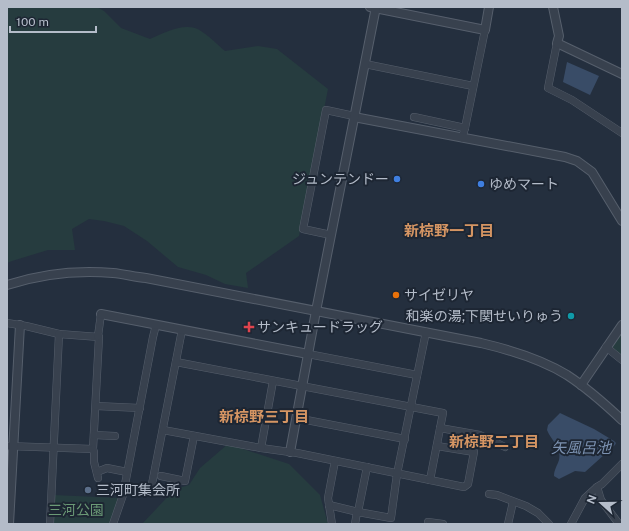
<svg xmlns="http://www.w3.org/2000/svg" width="629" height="531" viewBox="0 0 629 531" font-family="'Public Sans','Noto Sans JP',sans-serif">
  <rect width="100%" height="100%" fill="#242f3e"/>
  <g fill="#263c3f">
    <path d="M7,7H97L104,11L121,28L150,39C164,33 180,24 195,28C204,31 217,44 225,51L258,46L277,49L328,89L299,236L246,273L248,288L225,284L206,275L178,267L147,241L124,226L104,221L89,219L72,229L75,250H48L12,261L7,263Z"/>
    <path d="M622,330V357L612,350L613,344Z"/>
    <path d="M228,444L289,464L320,495L328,524H142L175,489L189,485L200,468Z"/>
    <path d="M54,495L119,498L110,524H53Z"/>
  </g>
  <g fill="#394c67">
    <path d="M567,62L599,76L590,95L563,82Z"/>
    <path d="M560,413L594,429L614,441L616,443L615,445L585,472L575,471L559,479L554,476C554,470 557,466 559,460C562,448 551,440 547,430L548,425Z"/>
  </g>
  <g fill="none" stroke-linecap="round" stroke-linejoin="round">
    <defs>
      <g id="minor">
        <path d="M557,43L548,88L572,100L622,133"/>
        <path d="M365,64L473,86"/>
        <path d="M414,117L465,128"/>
        <path d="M462,138L465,128L485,30"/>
        <path d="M331,235L303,229L326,110L354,116"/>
        <path d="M7,323L26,326L59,334L99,337L93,449L7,446"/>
        <path d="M98,336L101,314"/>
        <path d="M606,347L622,360"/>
        <path d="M308,354L417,375"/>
        <path d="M96,406L140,408"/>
        <path d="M296,418L405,439"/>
        <path d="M440,428L480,435L505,447"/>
        <path d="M163,430L261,448L297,453L430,480L443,413L176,362"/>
        <path d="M94,435L115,436"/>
        <path d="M261,448L273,381"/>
        <path d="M93,449L94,452V462L98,478"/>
        <path d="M97,472L107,468L127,472"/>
        <path d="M161,476L185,481L194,436"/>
        <path d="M430,480L464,487L468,484L474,452L437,446"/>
        <path d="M152,484L182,330"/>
        <path d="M597,487L601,500L619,524"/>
        <path d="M489,494L497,495L526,506L538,513L549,524"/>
        <path d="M329,505L358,512L391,518L397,474L426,332"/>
        <path d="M358,512L367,467"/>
        <path d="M428,522L443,524"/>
        <path d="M50,524L59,334"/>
        <path d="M113,524L123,495L153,337L156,325"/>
        <path d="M332,524L328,498L335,461"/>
        <path d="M355,524L357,512"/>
        <path d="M508,524L513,502"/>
        <path d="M571,524L585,498L597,487L602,484L622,464"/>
      </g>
      <g id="tertiary">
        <path d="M370,7L485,30L489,7"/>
        <path d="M553,7L559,36L557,43L622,74"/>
        <path d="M354,117L565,157L577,161L592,172L622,221"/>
        <path d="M7,285C41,274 77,270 113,273C124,274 135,277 146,278L481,343C511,350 541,359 567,375C587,388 605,404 622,420"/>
        <path d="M101,314L308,354"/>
        <path d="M581,385L622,325"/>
        <path d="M290,452L316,311L376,7"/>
        <path d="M9,524L20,325"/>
      </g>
    </defs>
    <use href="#minor" stroke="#565f6c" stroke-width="8"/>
    <use href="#tertiary" stroke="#565f6c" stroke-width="10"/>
    <use href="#minor" stroke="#38414e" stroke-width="7"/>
    <use href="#tertiary" stroke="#38414e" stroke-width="8"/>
  </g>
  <g fill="#3f7fe0" stroke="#1d2633" stroke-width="1.5">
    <circle cx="397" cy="179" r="4"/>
    <circle cx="481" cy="184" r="4"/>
  </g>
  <circle fill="#e8710a" stroke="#1d2633" stroke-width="1.5" cx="396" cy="295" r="4"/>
  <circle fill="#0f9aa8" stroke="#1d2633" stroke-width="1.5" cx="571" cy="316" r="4"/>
  <path fill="#e0444e" stroke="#1d2633" stroke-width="1.5" d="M247 321h4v4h4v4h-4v4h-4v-4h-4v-4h4z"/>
  <circle fill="#5c6f8a" stroke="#1d2633" stroke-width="1.5" cx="88" cy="490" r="4"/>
  <g text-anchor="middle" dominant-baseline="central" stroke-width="4" stroke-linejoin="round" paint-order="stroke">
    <g font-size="14" fill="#b4bcc9" stroke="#1d2633" text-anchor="start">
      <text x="389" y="179" text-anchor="end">ジュンテンドー</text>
      <text x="489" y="184">ゆめマート</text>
      <text x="404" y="295">サイゼリヤ</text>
      <text x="563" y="316" text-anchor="end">和楽の湯;下関せいりゅう</text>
      <text x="257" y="327">サンキュードラッグ</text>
      <text x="96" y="490">三河町集会所</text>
    </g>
    <g font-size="14" fill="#6b9a76" stroke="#1d2633">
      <text x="76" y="510">三河公園</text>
    </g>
    <g font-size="15" font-weight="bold" fill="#d59563" stroke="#1d2633">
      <text x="449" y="230">新椋野一丁目</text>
      <text x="264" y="416">新椋野三丁目</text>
      <text x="494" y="441">新椋野二丁目</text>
    </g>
    <g font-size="15" font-style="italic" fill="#7c92b1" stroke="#1d2633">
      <text x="581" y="447">矢風呂池</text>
    </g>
  </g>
  <rect width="629" height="531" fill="none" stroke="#b4bcc9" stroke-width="16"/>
  <g transform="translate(601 503) rotate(291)" stroke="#1d2633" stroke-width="3" paint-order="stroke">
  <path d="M0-3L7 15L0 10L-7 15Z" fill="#b4bcc9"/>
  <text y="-6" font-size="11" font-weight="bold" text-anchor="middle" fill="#b4bcc9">N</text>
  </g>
  <path d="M10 26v6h86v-6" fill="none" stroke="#b4bcc9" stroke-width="2"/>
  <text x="16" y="26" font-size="12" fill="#b4bcc9" stroke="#1d2633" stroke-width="3" paint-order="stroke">100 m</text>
</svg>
